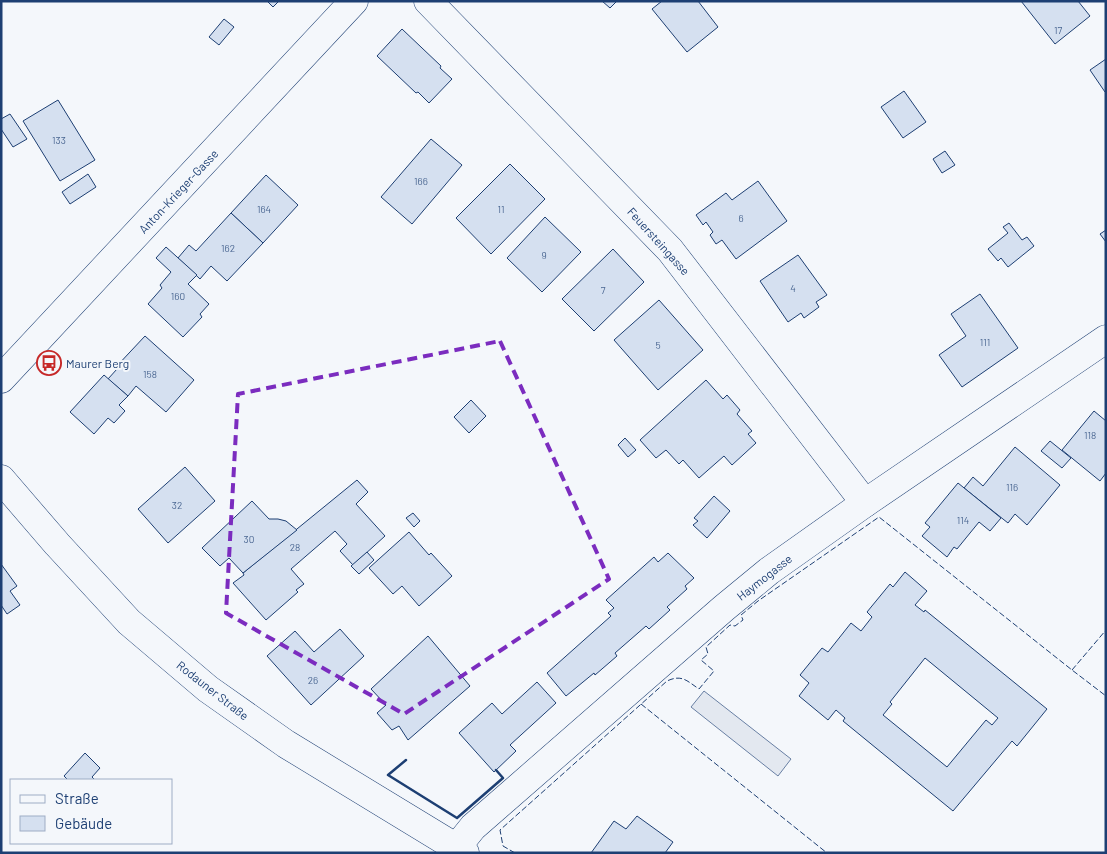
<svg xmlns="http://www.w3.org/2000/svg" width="1107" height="854" viewBox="0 0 1107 854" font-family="Barlow,sans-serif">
  <rect width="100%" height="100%" fill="#f4f7fb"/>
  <path fill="#e3e8f0" stroke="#687fa3" d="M704,691L791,759L778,776L691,707Z"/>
  <g fill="#d5e0f0" stroke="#1d3f73" fill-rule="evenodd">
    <path d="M267,1H279L273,7Z"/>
    <path d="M602,1H617L610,8Z"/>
    <path d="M662,1H698L718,27L687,52L652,9Z"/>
    <path d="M1021,1H1078L1090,16L1055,44Z"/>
    <path d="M224,19L234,27L219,45L209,37Z"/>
    <path d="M402,29L441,66L440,68L452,79L429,103L418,92L416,93L377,56Z"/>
    <path d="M1106,59V92H1105L1090,70Z"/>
    <path d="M904,91L926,122L903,138L881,107Z"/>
    <path d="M58,100L95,160L60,181L23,121Z"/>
    <path d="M10,114L27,139L13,147L1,129V119Z"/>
    <path d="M431,139L462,165L412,224L381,197Z"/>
    <path d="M945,151L955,165L942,173L933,159Z"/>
    <path d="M510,164L545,199L491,254L456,218Z"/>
    <path d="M88,174L96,187L70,204L62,192Z"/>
    <path d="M266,175L298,205L263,243L231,213Z"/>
    <path d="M758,181L787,221L736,259L722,240L716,244L710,235L713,232L706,222L703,225L696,215L726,193L732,200Z"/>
    <path d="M231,213L263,243L227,281L211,266L200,279L178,258L189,245L196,251Z"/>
    <path d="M545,217L581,252L542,292L507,258Z"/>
    <path d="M1009,223L1022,240L1027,237L1034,246L1008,267L1001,258L998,261L988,249L1008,233L1003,227Z"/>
    <path d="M1106,230V242L1100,234Z"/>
    <path d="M166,247L197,275L188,284L209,304L200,314L202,317L183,337L148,304L162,288L160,285L171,272L156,258Z"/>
    <path d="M613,249L644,282L594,331L562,299Z"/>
    <path d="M798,255L827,295L816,302L819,307L804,318L801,313L788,322L760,281Z"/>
    <path d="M980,294L1018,348L962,387L939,355L966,336L951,314Z"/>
    <path d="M659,300L703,350L658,390L614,340Z"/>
    <path d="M145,336L194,380L166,412L136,386L128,396L108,379L117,369L115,368Z"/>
    <path d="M104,375L128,396L119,405L125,411L114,423L108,418L94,434L70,412Z"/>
    <path d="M706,380L723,399L727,395L740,410L737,414L752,431L748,434L756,443L732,465L724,456L699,478L683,460L679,464L666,450L656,458L640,440Z"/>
    <path d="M471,400L486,416L469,433L454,417Z"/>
    <path d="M1094,411L1106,421V473L1100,481L1062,450Z"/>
    <path d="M625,438L636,450L628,457L618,445Z"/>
    <path d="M1050,441L1071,458L1062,468L1041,451Z"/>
    <path d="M1015,447L1060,485L1027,525L1015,514L1008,523L964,488L973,477L983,486Z"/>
    <path d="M185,467L215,501L168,543L138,509Z"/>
    <path d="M357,480L368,492L356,504L385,536L353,565L340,551L347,544L335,531L291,569L304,584L296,590L298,592L266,620L233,583L244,575L243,573Z"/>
    <path d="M958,483L1001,518L990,531L979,522L957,549L954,547L947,557L922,536L930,527L925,523Z"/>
    <path d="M714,496L730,511L707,538L693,525L698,521L694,518Z"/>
    <path d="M252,501L269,519H278L286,521L297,530L243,573L229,558L220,566L202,548Z"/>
    <path d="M413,513L420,521L414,527L406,518Z"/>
    <path d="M409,532L429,555L431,553L452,576L419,606L402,586L393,594L369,568Z"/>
    <path d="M367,552L374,560L359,574L351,566Z"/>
    <path d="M668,553L694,578L685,586L687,589L667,607L670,610L649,629L646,626L615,653L617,656L595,675L594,673L566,696L547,673L611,616L608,613L614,608L606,600L654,557L658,562Z"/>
    <path d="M1,564L17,586L10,591L20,605L7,614L1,605Z"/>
    <path d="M905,572L927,591L915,605L924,612L925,610L1047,709L1017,746L1012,741L953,811L843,721L845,718L836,710L828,720L799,696L809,683L800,675L822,648L828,652L851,623L861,631L872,617L867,612L890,584L893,587ZM925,658L998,718L992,725L986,720L947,767L883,715L892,704L890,702Z"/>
    <path d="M340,629L364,656L311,705L267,656L295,631L314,652Z"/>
    <path d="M428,636L470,686L408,740L399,726L392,730L377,713L386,705L371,689Z"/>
    <path d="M537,682L556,703L510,745L516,751L494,772L459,733L492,703L502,714Z"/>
    <path d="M85,753L100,768L92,777L94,779L92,780H68L64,776Z"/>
    <path d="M637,816L673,842L665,853H591L614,821L626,829Z"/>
  </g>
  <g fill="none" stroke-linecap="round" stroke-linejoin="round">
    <defs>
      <g id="minor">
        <path d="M428,1L670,250L865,503"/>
        <path d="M1,379L354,1"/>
        <path d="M452,853L473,827L724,608L769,571L865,503L1106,339"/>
      </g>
      <path id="major" d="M1,479L57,544L129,622L208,689L286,744L465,853"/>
    </defs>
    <use href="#minor" stroke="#1d3f73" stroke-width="29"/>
    <use href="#major" stroke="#1d3f73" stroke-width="29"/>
    <use href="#minor" stroke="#f4f7fb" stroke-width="28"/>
    <use href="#major" stroke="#f4f7fb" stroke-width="28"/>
    <g stroke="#1d3f73" stroke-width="1" stroke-dasharray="6 2.5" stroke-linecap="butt">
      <path d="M1072,670L1106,630"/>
      <path d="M641,704L827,853"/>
      <path d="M515,853L503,846L500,830L667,681C682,674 687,681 699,689L714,671L701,660L708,654L706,647L730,625L735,626L743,620L741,615L758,601L879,517L1072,670L1106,696"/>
    </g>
    <path stroke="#1d3f73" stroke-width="2.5" d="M406,760L388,775L457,818L503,778L496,770"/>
  </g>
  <path fill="none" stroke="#7b2cbf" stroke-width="4" stroke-dasharray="10 6" stroke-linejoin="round" d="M500,341L609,579L404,714L226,613L238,394Z"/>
  <defs>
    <symbol id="bus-ring" viewBox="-11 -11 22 22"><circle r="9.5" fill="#f4f7fb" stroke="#c62828" stroke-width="1.5"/><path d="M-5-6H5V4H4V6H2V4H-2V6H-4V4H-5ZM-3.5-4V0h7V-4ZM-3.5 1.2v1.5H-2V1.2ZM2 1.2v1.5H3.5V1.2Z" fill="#c62828"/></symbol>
  </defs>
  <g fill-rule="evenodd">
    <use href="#bus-ring" x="35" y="349" width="28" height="28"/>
  </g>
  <g text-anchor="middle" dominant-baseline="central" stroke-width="4" stroke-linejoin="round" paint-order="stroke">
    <g font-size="10" fill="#4b6792">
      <text x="1058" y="30">17</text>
      <text x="59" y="140">133</text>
      <text x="421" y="181">166</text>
      <text x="264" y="209">164</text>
      <text x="501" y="209">11</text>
      <text x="741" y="218">6</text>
      <text x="228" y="248">162</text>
      <text x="544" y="255">9</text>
      <text x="793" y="288">4</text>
      <text x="603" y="290">7</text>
      <text x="178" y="296">160</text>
      <text x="985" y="342">111</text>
      <text x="658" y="345">5</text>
      <text x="150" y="374">158</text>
      <text x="1090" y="435">118</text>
      <text x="1012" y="487">116</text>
      <text x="177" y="505">32</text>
      <text x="963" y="520">114</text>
      <text x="249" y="539">30</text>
      <text x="295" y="547">28</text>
      <text x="313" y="680">26</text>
    </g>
    <g font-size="12" fill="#1d3f73" stroke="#f4f7fb">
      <text transform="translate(178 191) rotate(-47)">Anton-Krieger-Gasse</text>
      <text transform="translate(659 241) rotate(48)">Feuersteingasse</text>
      <text transform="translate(764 577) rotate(-38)">Haymogasse</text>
      <text transform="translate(213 690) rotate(38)">Rodauner Straße</text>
    </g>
    <g font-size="12" fill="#1d3f73" stroke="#f4f7fb" text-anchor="start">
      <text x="66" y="363">Maurer Berg</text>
    </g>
  </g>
  <rect width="1107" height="854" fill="none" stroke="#1d3f73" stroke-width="5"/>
  <rect x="10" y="779" width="162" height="65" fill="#f4f7fb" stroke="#9eadc5"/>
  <rect x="20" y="795" width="25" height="8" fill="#f4f7fb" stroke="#9eadc5"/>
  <text x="55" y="804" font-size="15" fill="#1d3f73">Straße</text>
  <rect x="20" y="816" width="25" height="15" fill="#d5e0f0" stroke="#9eadc5"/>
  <text x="55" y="829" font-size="15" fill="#1d3f73">Gebäude</text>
</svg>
